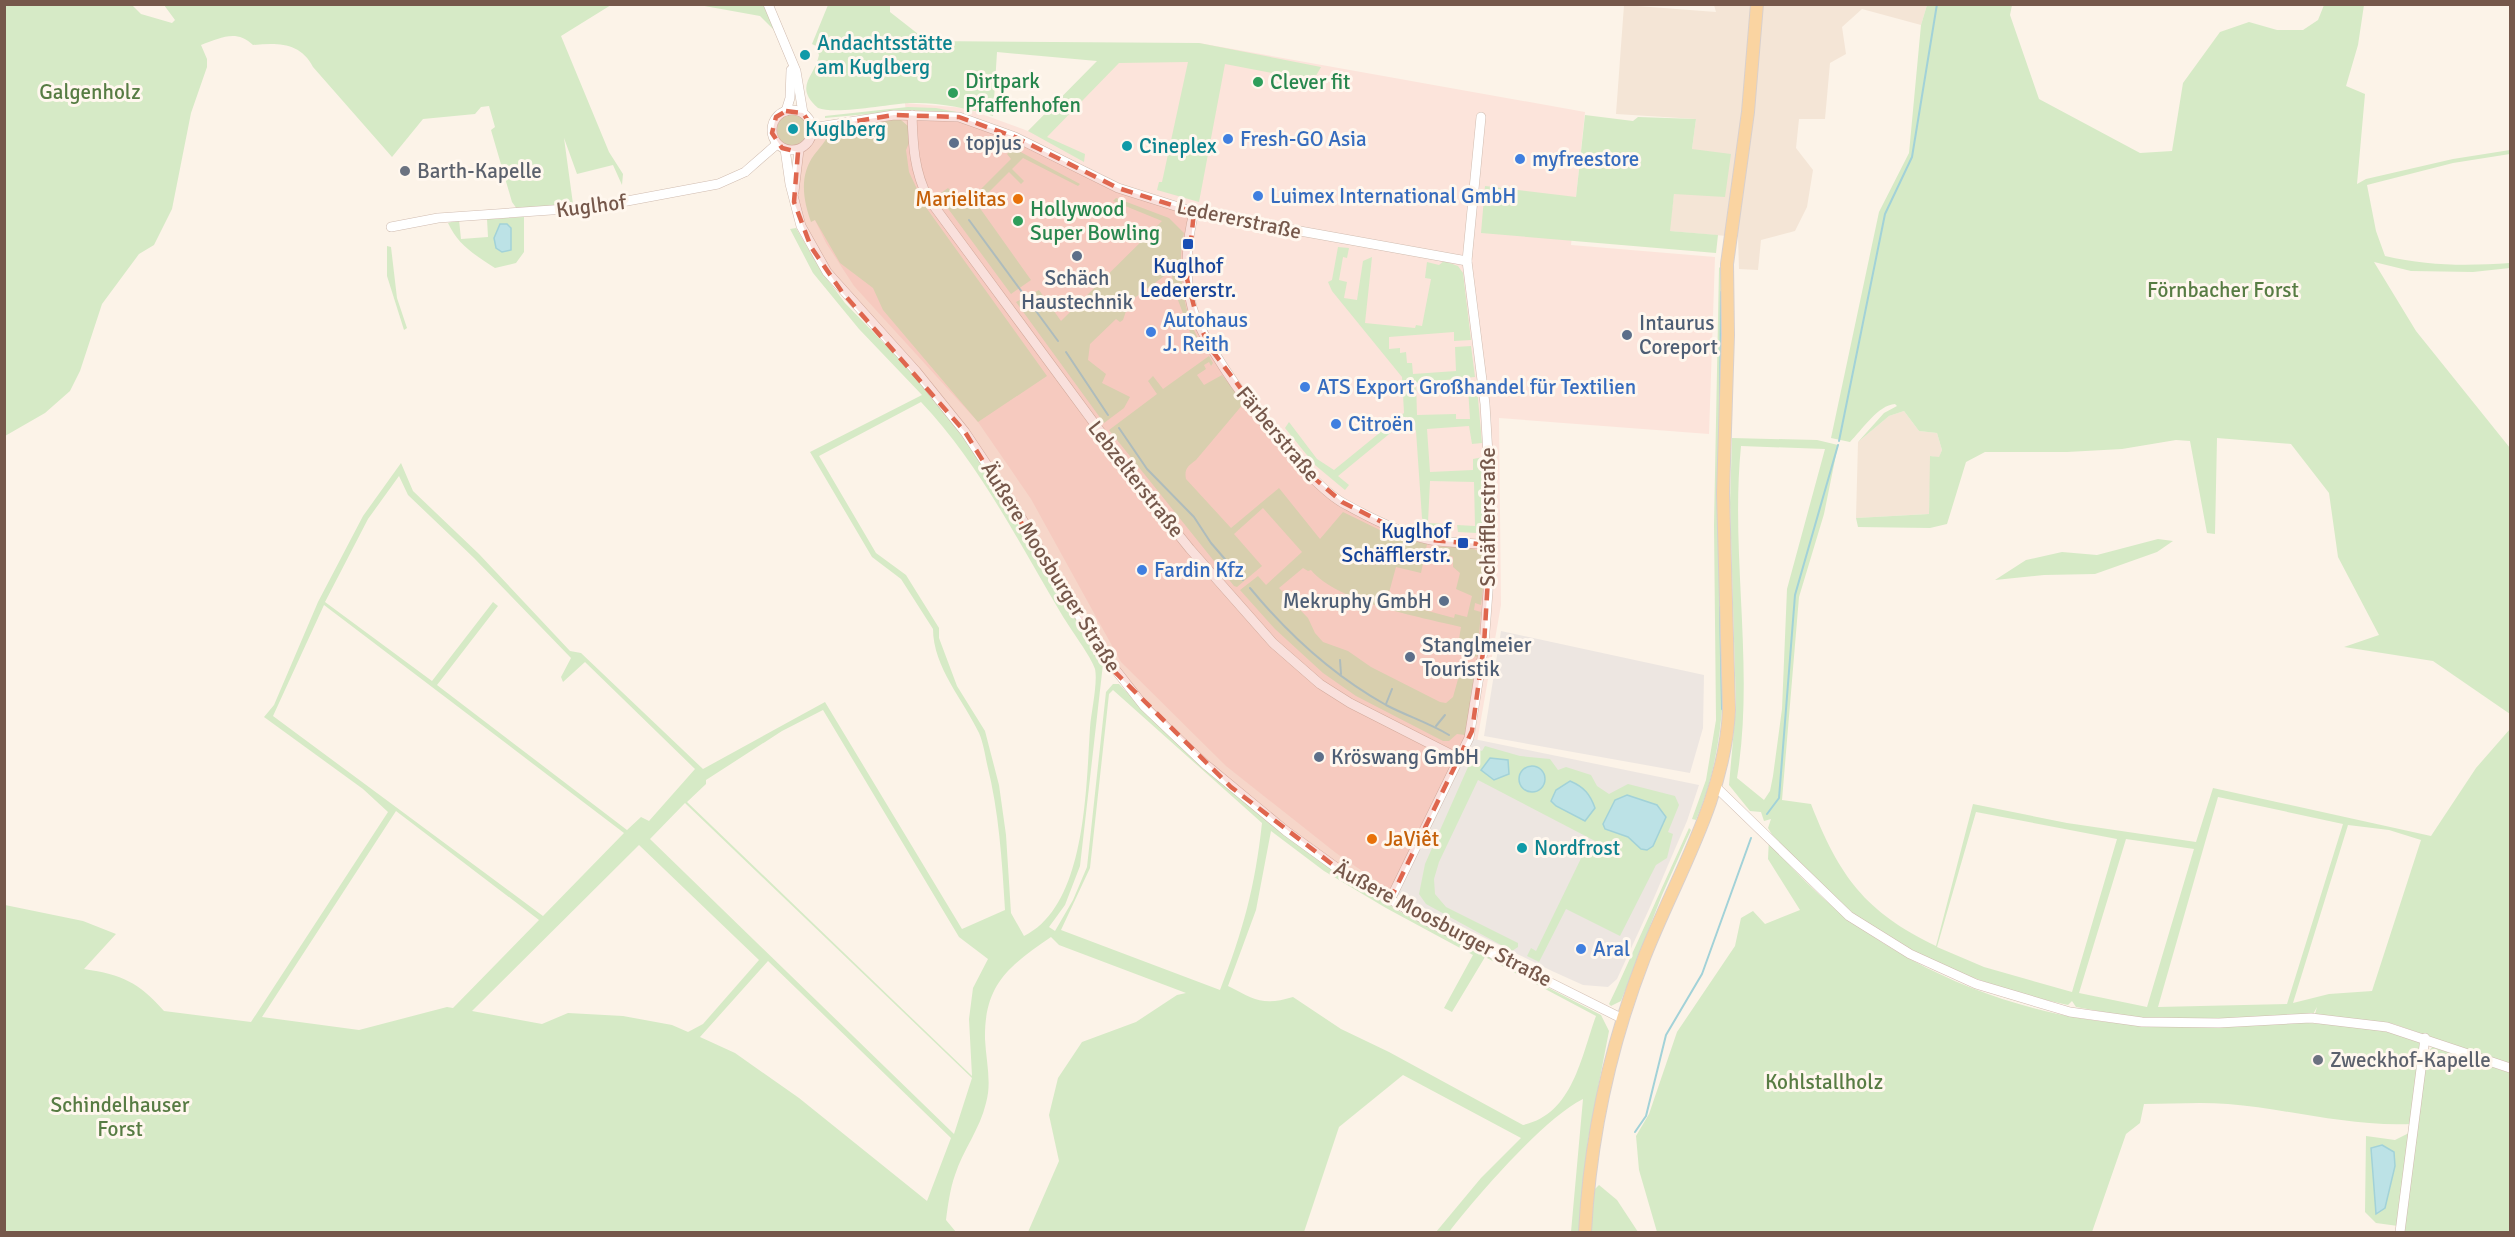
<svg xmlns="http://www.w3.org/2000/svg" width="2515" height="1237" viewBox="0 0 2515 1237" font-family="Signika,sans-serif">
  <rect width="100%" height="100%" fill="#fcf3e8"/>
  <g fill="#f4e5d6">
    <path d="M1624,5L1716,12L1714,5H1927L1921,25L1862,9L1842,27L1846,54L1830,63L1825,119H1799L1796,148L1813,170L1807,207L1795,231L1761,240L1758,270L1739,269L1738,237L1669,231L1674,194L1692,149L1696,119L1616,114Z"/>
    <path d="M1904,411L1919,431L1937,433L1942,450L1939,458L1931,456L1929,514L1856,518L1858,442L1889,416Z"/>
  </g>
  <path fill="#fce4db" d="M1199,43L1585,112L1571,245L1715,257L1709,434L1499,418L1501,605L1477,742L1470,739L1394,893L1336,853L1226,766L1121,662L1031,499L978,422L854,286L826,243L815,220L907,126L905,103L965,108L1028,131L1098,61Z"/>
  <g fill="#ede6e1">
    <path d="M1501,631L1704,675L1703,728L1690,773L1484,736Z"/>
    <path d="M1469,738L1699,785L1687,821L1650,907L1617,979L1608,987L1583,985L1552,971L1394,893Z"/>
  </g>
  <g fill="#d6eac6" fill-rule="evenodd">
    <path d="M5,5H132L141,14L172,23L175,20L164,5H611L561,36L609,152L623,174L622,185L613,165L577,174L564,138L573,204L517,209L512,202L491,130L495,127L489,106L481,107L475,114L423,119L392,157L313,67C300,42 278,43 253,45C236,29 221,38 201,45L207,59V67L191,113L172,209L154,245L139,254L102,304L80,371L70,391L45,413L5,436Z"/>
    <path d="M699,5H763L778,34L760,16Z"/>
    <path d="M828,5H890V12L927,41L1199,43L1321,67L1313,81L1225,64L1199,202L1157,190L1159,182H1162L1188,62L1119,63L1047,137L1085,154L1084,162L1028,131L1097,61L997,52L993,116C967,108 938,102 910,103C888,104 836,115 818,108C793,86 815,77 819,55L816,46L812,44Z"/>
    <path d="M1927,5H2012L2010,15L2039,99L2140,153L2172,151L2183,83L2220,32L2249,22L2277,30H2303L2318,20L2324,5H2364L2358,45L2346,86L2365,94L2357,184L2366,179L2453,159L2510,150V154L2453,163L2367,185L2376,231L2385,256C2427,266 2468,266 2510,263V268L2473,272L2411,271L2374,262L2416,331L2510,448V714L2433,661L2344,647L2379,635L2338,557L2329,493L2291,444L2217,438L2215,534L2207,533L2190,441L2176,440L2122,449L2067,452H1985L1966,462L1947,524L1930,528L1858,527L1856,518L1929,514L1930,456L1939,457L1942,450L1937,433L1919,431L1904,411L1889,416L1858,442L1884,413L1897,406L1895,404C1878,405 1862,430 1850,442L1831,438L1879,212L1909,153L1921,25Z"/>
    <path d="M908,107L936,108L972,115L910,110L825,118V116Z"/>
    <circle cx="793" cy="130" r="16"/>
    <path d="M1585,115L1633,121L1638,117L1696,119L1692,149L1731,154L1725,197L1674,194L1670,231L1718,235L1716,253L1481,233L1485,186L1576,197Z"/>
    <path d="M892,120H901L908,126L909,143L906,150L909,172L925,206L1047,376L978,422L883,310L873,288L840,263L815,220L811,222C803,199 799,176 814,155C820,147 826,142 829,132L865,122Z"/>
    <path d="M1013,148L1080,184L1078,186L1023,158L1012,169L1024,181L1021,184L1009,172L977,204L1031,280L1011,294L938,195L948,188L965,205L1011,159L1007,154Z"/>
    <path d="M1116,198L1169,218L1184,233C1176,270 1183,316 1204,349L1197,351L1175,292L1171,271L1129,302L1123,320L1120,322L1116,319L1090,344L1088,360L1106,374L1102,383L1130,397L1124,408L1104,423L1016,302L1039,290L1061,321L1162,221L1113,201Z"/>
    <path d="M524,217V252L516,263L495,268C475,255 458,245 448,223L459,220L461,239L488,237L487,219Z"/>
    <path d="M796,228L822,272L845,303L910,370L967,441L1103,664L1080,866L1065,905L1049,927L1055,931L1073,900L1087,867L1106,692L1113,684H1119L1170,737L1329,867L1399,911L1601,1015L1609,1031L1588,1140L1579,1232H1571L1583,1099C1543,1119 1477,1196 1449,1232H1436L1481,1178L1521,1138L1403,1075L1339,1127L1304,1232H1028L1059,1161L1049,1115L1058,1078L1082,1042L1136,1022L1177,995L1186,993L1059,945L1051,937C1009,966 984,984 985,1039C986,1061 992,1082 986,1103C980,1129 963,1150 955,1175C950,1189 948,1205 946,1220L956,1232H5V905L83,921L116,934L84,969C123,975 138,982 164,1011L251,1022L388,812L363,789L264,717L274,705L318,602L363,516L401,463L413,491L479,554L570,651L581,653L703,769L825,702L962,929L1005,910C1002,860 999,812 987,764C985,754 983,742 979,733C964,701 933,667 933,629L901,579L872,557L810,452L922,395L859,329L813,273L790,229ZM921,402C979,463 1019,543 1062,615C1069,627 1092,658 1095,669C1098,683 1091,713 1090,728C1086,789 1086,906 1024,936L1011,913L1006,835L999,785L985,731L957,686L939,638V628L906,575L876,553L819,456ZM399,476L408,495L474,558L571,658L561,677L563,682L585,662L695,769L649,821L641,817L627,830L437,685L498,606L493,602L432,681L325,602L368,519ZM324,605L624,833L543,916L273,716ZM1113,690L1262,823C1255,887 1243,931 1220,990L1061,930L1090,868L1109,694ZM823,710L959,937L988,959L973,988L969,1019L972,1076L687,802L706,784V780L782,731ZM685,803L972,1078L954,1134L650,839ZM396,811L539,920L453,1008L447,1007L359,1030L262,1017ZM1271,831L1324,871L1386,908L1473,955L1444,1008L1452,1012L1485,957L1596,1016C1581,1057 1573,1114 1523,1125L1389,1052L1341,1029L1293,997C1263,1006 1255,1000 1228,986L1256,910ZM639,845L759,960L703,1024L688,1032L672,1025L623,1016L568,1013L542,1024L472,1011ZM768,961L951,1138L927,1201L799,1098L735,1053L700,1037Z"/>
    <path d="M387,246L391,247L397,298L407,328L404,330L387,276Z"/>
    <path d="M1338,247L1349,248L1347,258L1343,257L1339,280L1347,282L1344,298L1357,300L1363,261L1372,257L1365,323L1415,328L1416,325L1422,326L1431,279L1425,278L1427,262L1439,265L1444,261L1458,266L1463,273L1471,340L1454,341V332L1389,337V349L1400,348V353L1406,352L1407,363H1412L1413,374L1456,371L1455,347L1471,346L1475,377L1416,383L1417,415L1456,414V419H1470L1468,388H1477L1482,443L1472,444L1469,426L1427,429L1430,472L1473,470V459L1483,457V509L1487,522L1476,533L1458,532L1457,525L1475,526L1474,482L1430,481L1428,523L1445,524V530L1427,528L1422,518L1416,431L1405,421L1338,476L1349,485L1345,490L1315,465L1285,428L1289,422L1317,459L1334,470L1404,413L1402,377L1332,291L1328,282L1332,280Z"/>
    <path d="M1722,265L1723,698C1720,741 1713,781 1696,820L1692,819L1706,780L1716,720L1714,525L1719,268Z"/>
    <path d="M1209,356L1213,363L1211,366L1209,362L1204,365L1206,369L1197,375L1204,385L1222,375L1244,403L1196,460C1188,466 1184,469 1186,479L1231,528L1279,488L1320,539L1343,512L1386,533L1427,544L1421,573L1396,567L1387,600L1454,618L1455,614L1467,617L1472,596L1456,589L1460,573L1453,567V557L1448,555L1446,561L1431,557L1434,546L1472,548L1482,553L1486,565L1481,605L1475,603L1474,610L1481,612L1477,657L1457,651L1461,627C1420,617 1337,602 1311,570L1308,571L1303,568L1279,588L1308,618L1315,633L1323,642L1348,651L1371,667L1440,702L1446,703L1453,697L1460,672L1465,670L1475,671L1465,735L1457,734L1449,741H1443L1356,696L1323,673L1275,629L1240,590L1258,576L1266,585L1302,552L1263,508L1234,534L1262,566L1237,587L1234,586L1109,430L1157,394L1148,381L1153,376L1163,389Z"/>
    <path d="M1732,438L1817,440L1838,445L1824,514L1799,597L1782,800L1811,804C1839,876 1865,912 1936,946L1973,804L2067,823L2196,842L2213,788L2431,836L2476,768L2510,729V1065L2394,1024L2315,1014L2317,1007L2311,1018L2165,1023L2076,1007L2072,1001L2068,1005C1992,988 1916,961 1854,914C1825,891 1800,864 1774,838L1768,828L1771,819L1764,821L1761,812L1750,811L1729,785L1736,706L1730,503ZM1741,446L1825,449L1787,589L1782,709L1773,776L1770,791L1764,800L1737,778C1755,668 1730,556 1741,446ZM2218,797L2343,824L2287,1004L2158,1007ZM1976,812L2117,839L2072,992L1984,967L1937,947ZM2348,825L2389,830L2421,840L2372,991L2329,994L2293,1003ZM2126,839L2194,849L2147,1007L2079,993Z"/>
    <path d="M2158,539L2173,541L2157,552L2095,574L2044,575L1995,580L2026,560L2062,552L2097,555Z"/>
    <path d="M1485,746L1520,756L1550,759L1558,770L1566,767L1591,775L1597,786L1609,794L1628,784L1675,796L1679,805L1668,832L1673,834L1667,858L1656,865L1620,936L1566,909L1539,962L1527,956L1531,948L1536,951L1588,844L1592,846L1595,841L1478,780L1439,862L1434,879L1435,894L1446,907L1518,943V947L1512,951L1426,904L1419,894L1425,864L1476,749L1482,751ZM1666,817L1641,849L1628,837L1605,829Z"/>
    <path d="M1689,828L1691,830L1662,895L1621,1001L1611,1006L1609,1004L1618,985Z"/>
    <path d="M1769,838C1779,855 1793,869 1807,883C1890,965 2013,1016 2129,1024C2150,1026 2171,1024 2192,1024C2269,1022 2343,1018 2418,1039L2420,1044L2412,1124C2349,1127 2289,1109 2228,1104C2200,1102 2172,1104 2144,1104L2140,1123L2126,1134L2092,1232H1657L1639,1170L1636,1136L1649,1114L1677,1032L1735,946L1741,918L1753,911L1765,924L1800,910L1768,859Z"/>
    <path d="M2433,1046L2510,1073V1232H2403L2425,1056Z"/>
    <path d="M2411,1132L2398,1226L2376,1223L2365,1212L2366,1136L2395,1140Z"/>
    <path d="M1599,1185L1617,1200L1638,1232H1591L1594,1190Z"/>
  </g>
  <g fill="#bce2e6" stroke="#a2d2d8" stroke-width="1.5">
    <path d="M500,224H507L511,228V250L502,252L496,248L494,238Z"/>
    <path d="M1490,758L1508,760L1509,774L1494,780L1481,770Z"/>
    <circle cx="1532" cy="779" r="13"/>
    <path d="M1570,781C1584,787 1590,794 1595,808L1585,821L1556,806L1551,801L1556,790Z"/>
    <path d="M1627,795L1657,805L1666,817L1653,846L1647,850L1641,849L1628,837L1605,829L1603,824L1615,800Z"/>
    <path d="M2382,1145L2394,1152L2395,1166L2385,1208L2376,1214L2371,1148Z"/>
  </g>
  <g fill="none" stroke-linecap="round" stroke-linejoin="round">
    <g stroke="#a2d2d8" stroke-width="2">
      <path d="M969,220L1058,341"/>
      <path d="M1066,352L1108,415"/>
      <path d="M1720,412L1721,292"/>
      <path d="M1119,428L1147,469L1194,517L1211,543L1243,580"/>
      <path d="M1839,441L1885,214L1912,157L1937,4"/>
      <path d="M1250,588C1288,634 1334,676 1386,705C1407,716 1429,723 1449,735"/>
      <path d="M1720,607L1722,709"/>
      <path d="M1340,660L1341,674"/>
      <path d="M1386,704L1392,689"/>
      <path d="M1436,726L1445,715"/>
      <path d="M1767,814L1779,798L1795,595L1838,445"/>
      <path d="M1635,1132L1646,1116L1666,1035L1702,974L1751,838"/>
    </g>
    <defs>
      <g id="minor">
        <path d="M768,4L796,71L803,113"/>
        <circle cx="792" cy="130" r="20"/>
        <path d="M786,111L790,98L791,70"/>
        <path d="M912,115C913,145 914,171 928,198L1153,503L1190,549L1273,643L1320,684L1350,703L1460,759"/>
        <path d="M812,128L894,115L959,117L1015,137L1118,188L1194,212L1467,261"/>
        <path d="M785,149L790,184L801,226L827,272L916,371L965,432L1015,507L1097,646L1144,706L1205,764L1286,831L1337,868L1425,920L1623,1019"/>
        <path d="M794,192L799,150"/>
        <path d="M1194,212C1186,244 1184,275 1192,307C1206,355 1300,478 1343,503C1370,518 1401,534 1431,540C1451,543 1470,543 1490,545"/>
        <path d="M391,227L438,218L595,207L718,184L745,172L777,144"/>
        <path d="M1717,788L1849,916L1910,954L1976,984L2070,1012L2142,1022L2219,1023L2311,1018L2387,1027L2510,1068"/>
        <path d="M1390,900L1469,738L1484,645L1489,578L1490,488L1485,404L1467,261L1481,117"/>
        <path d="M2400,1232L2425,1038"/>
      </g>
      <path id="major" d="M1585,1232C1590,1138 1610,1046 1644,958C1676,876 1725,799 1729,710L1723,493L1728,335L1727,264L1748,112L1757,4"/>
    </defs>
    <use href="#minor" stroke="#d0bcb0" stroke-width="10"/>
    <use href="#major" stroke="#d9d0cd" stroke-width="14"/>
    <use href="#minor" stroke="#fff" stroke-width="9"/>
    <use href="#major" stroke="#fad4a1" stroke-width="12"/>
  </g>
  <path fill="#df664e" fill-opacity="0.2" stroke="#df664e" stroke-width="4.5" stroke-dasharray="12 8" stroke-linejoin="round" d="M786,111L803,113L813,128L894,115L959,117L1015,137L1118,188L1194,212L1187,279L1198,322L1211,349L1298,464L1342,502L1384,523L1431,540L1490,545L1484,645L1472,731L1390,900L1337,868L1231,787L1113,670L965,432L842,292L811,247L794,202L798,152L782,148L772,133L776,117Z"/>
  <g fill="#0f9aa8" stroke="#fff7ee" stroke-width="2">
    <circle cx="805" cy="55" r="6"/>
    <circle cx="793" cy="129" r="6"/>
    <circle cx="1127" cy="146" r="6"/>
    <circle cx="1522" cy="848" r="6"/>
  </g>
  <g fill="#2e9e5b" stroke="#fff7ee" stroke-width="2">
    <circle cx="1258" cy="82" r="6"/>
    <circle cx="953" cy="93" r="6"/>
    <circle cx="1018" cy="221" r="6"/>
  </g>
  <g fill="#3f7fe0" stroke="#fff7ee" stroke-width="2">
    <circle cx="1228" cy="139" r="6"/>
    <circle cx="1520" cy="159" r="6"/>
    <circle cx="1258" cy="196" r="6"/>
    <circle cx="1151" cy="332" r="6"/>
    <circle cx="1305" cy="387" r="6"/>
    <circle cx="1336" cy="424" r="6"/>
    <circle cx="1142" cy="570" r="6"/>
    <circle cx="1581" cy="949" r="6"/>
  </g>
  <g fill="#5c6f8a" stroke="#fff7ee" stroke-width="2">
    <circle cx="954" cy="143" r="6"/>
    <circle cx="1077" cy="256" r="6"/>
    <circle cx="1627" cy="335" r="6"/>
    <circle cx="1444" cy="601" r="6"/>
    <circle cx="1410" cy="657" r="6"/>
    <circle cx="1319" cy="757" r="6"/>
  </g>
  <g fill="#6b7280" stroke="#fff7ee" stroke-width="2">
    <circle cx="405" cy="171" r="6"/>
    <circle cx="2318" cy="1060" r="6"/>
  </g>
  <g fill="#e8710a" stroke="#fff7ee" stroke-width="2">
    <circle cx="1018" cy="199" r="6"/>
    <circle cx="1372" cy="839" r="6"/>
  </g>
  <g fill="#1a4fb4" stroke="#fff7ee" stroke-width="2">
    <rect x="1182" y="238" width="12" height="12" rx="3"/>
    <rect x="1457" y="537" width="12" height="12" rx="3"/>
  </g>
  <g text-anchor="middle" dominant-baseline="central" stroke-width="6" stroke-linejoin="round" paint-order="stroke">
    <g font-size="21" fill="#0d838f" stroke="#fff7ee" text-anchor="start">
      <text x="817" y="43">Andachtsstätte<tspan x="817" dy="24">am Kuglberg</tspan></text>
      <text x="805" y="129">Kuglberg</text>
      <text x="1139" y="146">Cineplex</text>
      <text x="1534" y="848">Nordfrost</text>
    </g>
    <g font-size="21" fill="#27864d" stroke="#fff7ee" text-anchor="start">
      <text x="965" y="81">Dirtpark<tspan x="965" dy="24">Pfaffenhofen</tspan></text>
      <text x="1270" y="82">Clever fit</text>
      <text x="1030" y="209">Hollywood<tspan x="1030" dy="24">Super Bowling</tspan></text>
    </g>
    <g font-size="21" fill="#577c43" stroke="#fff7ee">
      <text x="90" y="92">Galgenholz</text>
      <text x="2223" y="290">Förnbacher Forst</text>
      <text x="1824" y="1082">Kohlstallholz</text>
      <text x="120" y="1105">Schindelhauser<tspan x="120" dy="24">Forst</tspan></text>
    </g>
    <g font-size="21" fill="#366cbe" stroke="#fff7ee" text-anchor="start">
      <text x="1240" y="139">Fresh-GO Asia</text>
      <text x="1532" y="159">myfreestore</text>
      <text x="1270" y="196">Luimex International GmbH</text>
      <text x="1163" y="320">Autohaus<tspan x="1163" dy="24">J. Reith</tspan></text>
      <text x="1317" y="387">ATS Export Großhandel für Textilien</text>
      <text x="1348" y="424">Citroën</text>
      <text x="1154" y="570">Fardin Kfz</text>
      <text x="1593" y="949">Aral</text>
    </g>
    <g font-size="21" fill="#4e5e75" stroke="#fff7ee" text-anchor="start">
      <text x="966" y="143">topjus</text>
      <text x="1077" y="278" text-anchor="middle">Schäch<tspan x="1077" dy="24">Haustechnik</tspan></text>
      <text x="1639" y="323">Intaurus<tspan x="1639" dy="24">Coreport</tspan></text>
      <text x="1432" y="601" text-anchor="end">Mekruphy GmbH</text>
      <text x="1422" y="645">Stanglmeier<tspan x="1422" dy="24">Touristik</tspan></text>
      <text x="1331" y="757">Kröswang GmbH</text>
    </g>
    <g font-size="21" fill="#5b616d" stroke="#fff7ee" text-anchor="start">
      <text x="417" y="171">Barth-Kapelle</text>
      <text x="2330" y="1060">Zweckhof-Kapelle</text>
    </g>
    <g font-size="21" fill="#c56008" stroke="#fff7ee" text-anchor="end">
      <text x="1006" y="199">Marielitas</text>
      <text x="1384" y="839" text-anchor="start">JaViêt</text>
    </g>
    <g font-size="21" fill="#76584b" stroke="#fff7ee">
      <text transform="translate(591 206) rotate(-7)">Kuglhof</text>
      <text transform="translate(1239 219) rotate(12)">Ledererstraße</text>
      <text transform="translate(1278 434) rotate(50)">Färberstraße</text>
      <text transform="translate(1136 479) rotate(52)">Lebzelterstraße</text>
      <text transform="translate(1488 517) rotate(-90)">Schäfflerstraße</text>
      <text transform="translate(1051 567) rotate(58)">Äußere Moosburger Straße</text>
      <text transform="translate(1443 924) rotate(28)">Äußere Moosburger Straße</text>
    </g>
    <g font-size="21" fill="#164399" stroke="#fff7ee">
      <text x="1188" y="266">Kuglhof<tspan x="1188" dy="24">Ledererstr.</tspan></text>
      <text x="1451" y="531" text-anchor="end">Kuglhof<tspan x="1451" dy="24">Schäfflerstr.</tspan></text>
    </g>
  </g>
  <rect width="2515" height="1237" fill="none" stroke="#76584b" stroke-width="12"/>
</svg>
